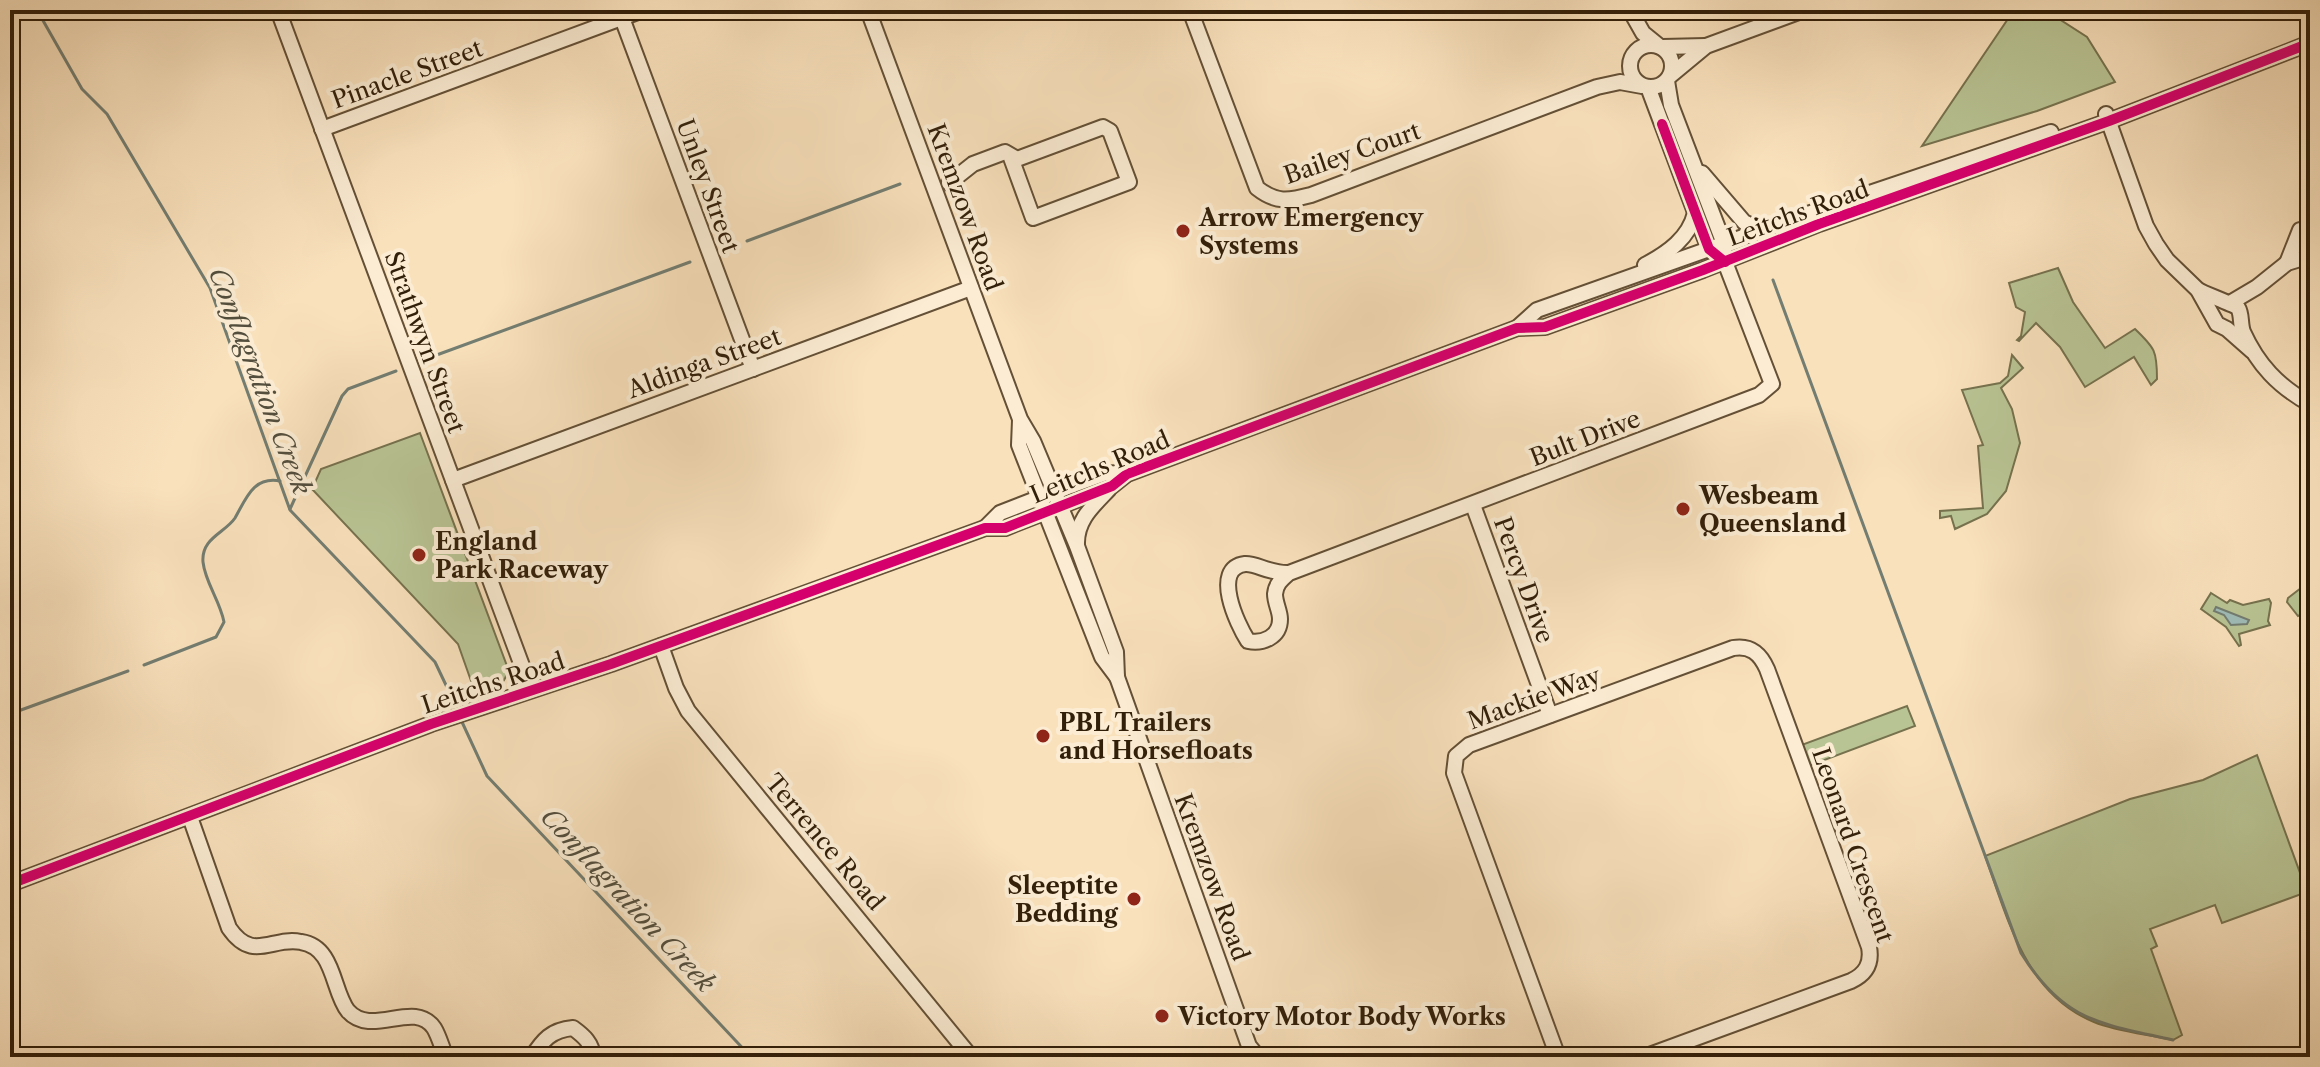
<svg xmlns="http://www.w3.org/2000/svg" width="2320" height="1067" viewBox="0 0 2320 1067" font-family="'Libre Caslon Text',serif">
  <rect width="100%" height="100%" fill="#f9e1bc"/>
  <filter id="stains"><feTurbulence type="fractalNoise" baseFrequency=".0025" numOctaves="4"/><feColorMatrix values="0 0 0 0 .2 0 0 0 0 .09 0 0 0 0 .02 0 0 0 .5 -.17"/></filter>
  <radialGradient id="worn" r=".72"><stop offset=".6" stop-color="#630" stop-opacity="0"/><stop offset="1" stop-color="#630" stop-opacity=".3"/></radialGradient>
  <g fill="#b9c494" stroke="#76724e" stroke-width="2">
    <path d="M2014,10H2045L2087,37L2115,82L2037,111L1922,146Z"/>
    <path d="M2058,268L2073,302L2105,348L2135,329C2155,348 2157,351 2157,379L2151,385L2134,357L2085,387L2060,347L2036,323L2019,341L2017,340L2021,336L2025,312L2016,307L2009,283Z"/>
    <path d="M2012,355L2023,368L2001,388L2012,409L2020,443L2006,491L1987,514L1955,529L1951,516L1940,518V511L1983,508L1978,446L1983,445L1962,390L2000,383L2008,376Z"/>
    <path d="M420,433L507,666C509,686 492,689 476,695L458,644L312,489L321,469Z"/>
    <path d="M2310,581V610L2298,616L2287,602L2288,598Z"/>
    <path d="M2211,593L2227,603L2230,600L2243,605L2269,599L2271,603L2268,621L2270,625L2239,634L2241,645L2239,646L2226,627L2201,609Z"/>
    <path d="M1907,706L1915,726L1803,768L1796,747Z"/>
    <path d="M2257,755L2307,892L2222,923L2215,905L2150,929L2157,946L2151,949L2182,1035L2173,1040C2148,1034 2118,1032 2094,1022C2025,994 2008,919 1985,856L2130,799L2203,780Z"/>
  </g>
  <path fill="#9fbcb7" stroke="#737d71" stroke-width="2" d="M2216,607L2249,620L2247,624L2231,625L2224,615L2214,611Z"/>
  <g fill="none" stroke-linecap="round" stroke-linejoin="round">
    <g stroke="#737d71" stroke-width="3">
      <path d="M37,10L82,89L107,114L210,288L290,510L435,662L454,702"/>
      <path d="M747,241L900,184"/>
      <path d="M1773,280L2021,953C2064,1022 2099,1023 2173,1040"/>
      <path d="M423,360L690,262"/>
      <path d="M290,509L342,396L348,389L396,371"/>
      <path d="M144,665L216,637L224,622C220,601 205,582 203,562C201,538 225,533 235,518C246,499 253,476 280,481"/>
      <path d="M10,714L128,671"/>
      <path d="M462,722L487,776L751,1057"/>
    </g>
    <defs>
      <g id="minor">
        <path d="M278,10L531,690"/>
        <path d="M868,10L1020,419L1033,441L1077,546L1116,652L1117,677L1249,1046L1258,1057"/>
        <path d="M1190,10L1257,188C1276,203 1288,201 1311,195L1597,87L1620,82L1642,86"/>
        <path d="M1630,10L1643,33L1659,46"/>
        <path d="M622,18L753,369"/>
        <circle cx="1651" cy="66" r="21"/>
        <path d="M1663,47L1706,46"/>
        <path d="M1671,75L1706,46L1804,10"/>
        <path d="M1648,87L1704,236L1709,249L1715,254"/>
        <path d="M2106,114L2146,226L2156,244L2167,260L2198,290L2217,324L2227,329L2252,351"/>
        <path d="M322,129L643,10"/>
        <path d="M1702,173L1744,222L1752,226L1765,228"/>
        <path d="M949,183L973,164L1005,152L1017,159L1103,127L1110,131L1129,182L1033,218L1010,155"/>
        <path d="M2287,263L2300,230L2310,228"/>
        <path d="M1645,265C1668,253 1689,238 1695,213"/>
        <path d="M2198,290C2205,294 2235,305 2238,308C2242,314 2240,324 2243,332C2258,365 2278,386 2310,404"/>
        <path d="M2230,303L2257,287L2287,263L2310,256"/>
        <path d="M1517,328L1537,310L1819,210L2051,132"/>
        <path d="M1020,420L1019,445L1102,657L1117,677"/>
        <path d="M453,480L971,288"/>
        <path d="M1473,505L1550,715"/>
        <path d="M985,528L1000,513L1054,492L1106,473L1127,474"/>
        <path d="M1077,545C1076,520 1093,506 1109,489"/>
        <path d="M1289,573C1281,580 1276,584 1275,594C1275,603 1280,611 1280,619C1280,637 1263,644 1248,641C1237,624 1211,568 1245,564C1256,563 1270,574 1289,573L1759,395L1772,384L1725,262L1724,244L1671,105L1667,81"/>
        <path d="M661,646L676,688L688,711L971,1057"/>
        <path d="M190,817L229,928C253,963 272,936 301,942C335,947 332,991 348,1011C372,1038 414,999 434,1028C439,1036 442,1048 446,1057"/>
        <path d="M10,884L431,724L611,664L985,528H1005L1112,486L1127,474L1517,328L1545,327L1703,270L1819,224L2109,121L2310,43"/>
        <path d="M532,1057C543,1040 551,1030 573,1028C584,1036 592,1043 593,1057"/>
        <path d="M1558,1057L1454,773L1456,756L1469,745L1733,648C1750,645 1760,653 1767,669L1869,947C1872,963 1866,974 1851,981L1644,1057"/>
      </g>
    </defs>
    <use href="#minor" stroke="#645036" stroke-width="18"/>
    <use href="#minor" stroke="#fbecd3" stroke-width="14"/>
    <defs>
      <g id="cycleway">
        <path d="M1662,124L1709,249L1725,262"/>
        <path d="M10,884L431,724L611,664L985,528H1005L1112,486L1127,474L1517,328L1545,327L1703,270L1819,224L2109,121L2310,43"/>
      </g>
    </defs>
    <use href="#cycleway" stroke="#fbecd3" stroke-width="15"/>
    <use href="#cycleway" stroke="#d6006c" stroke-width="10"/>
  </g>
  <g fill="#8f2418" stroke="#fbecd3" stroke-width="3">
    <circle cx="1183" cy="231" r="8"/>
    <circle cx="1683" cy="509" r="8"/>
    <circle cx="419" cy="555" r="8"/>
    <circle cx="1043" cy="736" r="8"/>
    <circle cx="1134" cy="899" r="8"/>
    <circle cx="1162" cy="1016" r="8"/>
  </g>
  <g text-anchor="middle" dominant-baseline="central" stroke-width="8" stroke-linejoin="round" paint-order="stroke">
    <g font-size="24" fill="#321f09" stroke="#fbecd3">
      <text transform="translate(407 74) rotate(-20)">Pinacle Street</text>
      <text transform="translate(1352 153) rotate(-19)">Bailey Court</text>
      <text transform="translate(708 186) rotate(70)">Unley Street</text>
      <text transform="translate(965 207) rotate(70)">Kremzow Road</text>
      <text transform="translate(1798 213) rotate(-20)">Leitchs Road</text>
      <text transform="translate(425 342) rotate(70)">Strathwyn Street</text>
      <text transform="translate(704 363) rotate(-20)">Aldinga Street</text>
      <text transform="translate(1585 438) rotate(-21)">Bult Drive</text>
      <text transform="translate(1100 467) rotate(-23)">Leitchs Road</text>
      <text transform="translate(1524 580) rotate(70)">Percy Drive</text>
      <text transform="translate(493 683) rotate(-18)">Leitchs Road</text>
      <text transform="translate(1534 698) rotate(-20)">Mackie Way</text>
      <text transform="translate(825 842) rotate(50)">Terrence Road</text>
      <text transform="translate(1853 845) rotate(71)">Leonard Crescent</text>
      <text transform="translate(1212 877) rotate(70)">Kremzow Road</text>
    </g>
    <g font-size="24" font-weight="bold" fill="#321f09" stroke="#fbecd3" text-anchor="start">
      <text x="1199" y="217">Arrow Emergency<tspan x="1199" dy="28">Systems</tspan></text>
      <text x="1699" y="495">Wesbeam<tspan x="1699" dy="28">Queensland</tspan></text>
      <text x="435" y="541">England<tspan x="435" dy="28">Park Raceway</tspan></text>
      <text x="1059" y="722">PBL Trailers<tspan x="1059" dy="28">and Horsefloats</tspan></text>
      <text x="1118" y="885" text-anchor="end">Sleeptite<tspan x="1118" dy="28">Bedding</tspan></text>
      <text x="1178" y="1016">Victory Motor Body Works</text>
    </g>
    <g font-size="26" font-style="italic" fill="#534e3d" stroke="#fbecd3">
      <text transform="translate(260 381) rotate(69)">Conflagration Creek</text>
      <text transform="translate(628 900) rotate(47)">Conflagration Creek</text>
    </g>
  </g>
  <rect width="2320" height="1067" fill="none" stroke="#f9e1bc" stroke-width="40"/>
  <rect x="12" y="12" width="2296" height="1043" fill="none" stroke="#321f09" stroke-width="4"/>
  <rect x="20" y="20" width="2280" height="1027" fill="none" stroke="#321f09" stroke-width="2"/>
  <rect width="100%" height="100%" filter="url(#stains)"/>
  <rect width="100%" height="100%" fill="url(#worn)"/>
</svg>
